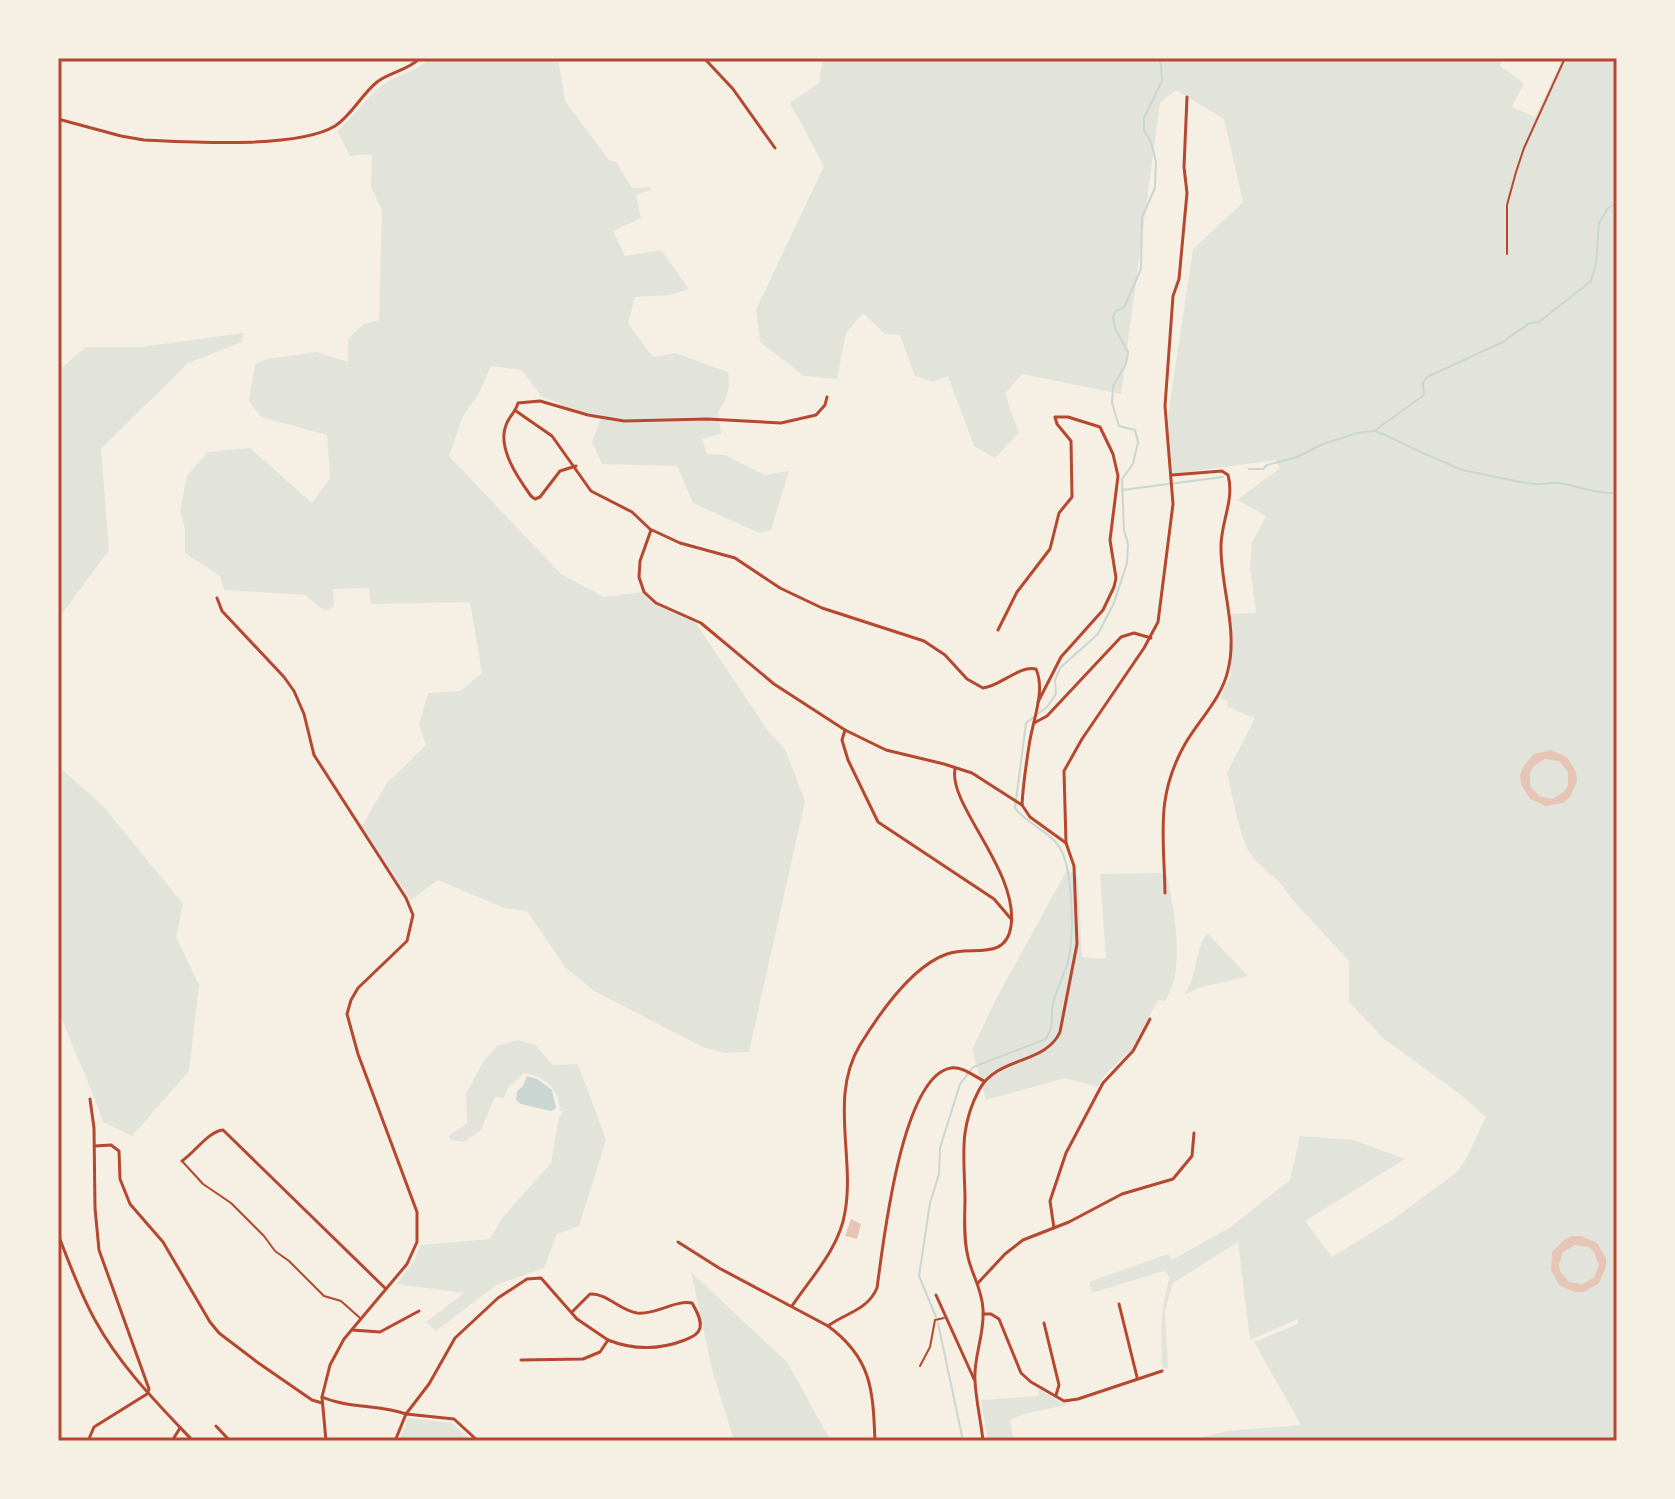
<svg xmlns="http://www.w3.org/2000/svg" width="1675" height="1499" viewBox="0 0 1675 1499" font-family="Poppins,sans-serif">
  <rect width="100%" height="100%" fill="#f6efe4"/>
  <g fill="#e2e4dc">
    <path d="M429,58H558L565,101L609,160L616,162L632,188L650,187L651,190L636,195L641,218L613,231L625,256L661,250L689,289L669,295L635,297L628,324L653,357L675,353L728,372C731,386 727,400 718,412L721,434L702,439L707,454L725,455L765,475L789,471L771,530L759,533L693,503L677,466L602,464L592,442L600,420L541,396L522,370L491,366L479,393L463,416L449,456L561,574L604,597L644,592L656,603L693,619L769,732L785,749L805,801L749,1052L725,1053L705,1048L594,991L565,967L527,911L504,908L438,880L411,900L362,826L387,783L426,745L419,725L428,693L460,691L482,673L470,602L371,604L369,588L333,589L334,606L325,611L305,595L224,590L220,576L185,553V529L180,511L187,476L208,452L250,448L312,503L330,478L327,435L261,417L249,401L255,364L267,359L317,352L348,362V339L362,325L379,320L382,210L371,187L372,154L350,156L337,131C356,115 368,93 389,81C402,73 421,70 429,58Z"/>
    <path d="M823,58H1502L1500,66L1524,83L1512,107L1535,117L1563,58H1617V1441H1187L1227,1431L1301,1425L1254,1342L1298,1324V1319L1250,1340L1238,1242L1173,1283L1165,1311L1168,1367L1166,1369L1162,1367C1161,1336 1160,1307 1170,1277L1164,1271L1092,1293L1089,1282L1168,1254L1172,1260L1229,1228L1290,1180L1300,1136L1354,1140L1405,1159L1305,1221L1332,1257L1392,1220L1456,1173L1466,1159L1486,1117L1460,1094L1384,1039L1349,1002V961L1290,897C1281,879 1264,872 1252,856C1240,842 1232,793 1227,773L1255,718L1227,707L1228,702L1220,698L1231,675V614L1256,613L1250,567L1252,542L1266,516L1237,500L1280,468L1276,460L1173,474L1167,422L1193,249L1243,202L1224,119L1176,90L1160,103L1121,394L1022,374L1005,394L1019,433L995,458L974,446L948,376L933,382L915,376L900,335L885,334L863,313L846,333L837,379L804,376L760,342L756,310L824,166L790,103L819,83Z"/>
    <path d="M243,333L242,342L188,363L101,449L109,550L58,619V371L86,347H141Z"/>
    <path d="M58,766L103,806L183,904L176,937L199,985L189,1071L132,1136L103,1122C90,1083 72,1047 58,1008Z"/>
    <path d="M1067,870L1078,877L1082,957L1106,959L1100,874L1167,873C1173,910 1187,968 1165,1001L1158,1000L1131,1050L1105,1075L1097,1087L1065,1078L986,1100L972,1050L995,1001Z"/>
    <path d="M1207,933L1248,976L1198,988L1184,995C1198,976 1193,955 1207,933Z"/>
    <path d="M518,1040L535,1045L553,1065L578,1064L606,1140L579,1226L557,1234L544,1268L496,1285L436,1331L426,1322L464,1293L397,1284L414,1261L420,1245L490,1239L503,1217L551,1163L559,1117L564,1111H560C559,1089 546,1076 524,1073L508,1088L504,1098L495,1097L481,1130L464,1142L451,1140L449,1136L467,1123L466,1094L483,1062L497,1046Z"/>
    <path d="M691,1272L787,1362L831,1441H734L712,1369Z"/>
    <path d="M1038,1388L1061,1403L1071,1404L1024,1414L1010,1420L1014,1441H988L981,1400L1039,1396Z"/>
    <path d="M408,1418L452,1423L472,1441H399Z"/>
  </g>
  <path fill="#c9d6d2" d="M527,1076L537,1079L552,1090L556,1108L551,1111L521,1104L516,1100L517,1091L523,1086Z"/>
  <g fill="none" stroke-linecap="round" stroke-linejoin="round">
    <g stroke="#c9d6d2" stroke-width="2">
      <path d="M1375,431C1398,440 1420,453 1444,462C1451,465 1459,470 1467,471C1489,475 1511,481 1534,484C1541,485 1550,482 1558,483C1576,485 1595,494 1613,493"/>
      <path d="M1249,469H1263L1267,465L1297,457L1323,444L1357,433L1374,431L1424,395L1423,383L1427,377L1505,341C1512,333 1521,331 1529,323L1539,322L1591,281L1596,264L1599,223L1608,208L1617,203"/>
      <path d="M1122,490L1223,477"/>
      <path d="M936,1317L919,1276L930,1203L939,1174L940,1148L960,1084L973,1067L1046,1039C1055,1024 1050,1019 1053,1004C1056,988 1066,973 1069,957C1074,931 1073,870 1060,848C1052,833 1027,824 1015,808L1026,723L1047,707L1056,694L1055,680L1060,668L1098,634L1114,603L1127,563L1128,544L1124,530L1122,479L1133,464L1138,442L1135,430L1119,426L1112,403L1113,386L1126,364L1128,352L1115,328L1113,317L1116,311L1124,307L1141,269L1142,217L1155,188L1156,162L1151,142L1144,130V118L1162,81L1161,64L1157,58"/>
      <path d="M938,1323L963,1441"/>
    </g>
  </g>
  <g fill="#e6c5b7" fill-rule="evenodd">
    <path d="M1551,750L1567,757L1576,772L1577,781L1570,797L1563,803L1546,806L1530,799L1521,784L1520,775L1523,767L1534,754ZM1545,759L1559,761L1568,772V786L1564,792L1552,799L1539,796L1530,786V772L1534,766Z"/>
    <path d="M851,1219L861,1224L857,1239L845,1236Z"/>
    <path d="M1572,1236H1581L1597,1243L1606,1258V1267L1599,1283L1584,1292H1575L1559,1285L1551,1270L1552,1252L1564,1240ZM1575,1245L1589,1247L1594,1252L1599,1265L1594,1278L1582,1284L1569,1282L1560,1271L1559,1264L1563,1252Z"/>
  </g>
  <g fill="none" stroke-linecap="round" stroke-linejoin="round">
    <path stroke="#b5482f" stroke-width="2" d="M1507,254V205L1516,172L1524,148L1565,58"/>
    <g stroke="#b5482f" stroke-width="2">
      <path d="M182,1161L203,1184L231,1203L264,1236L275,1251L289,1261L324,1296L341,1301L360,1318"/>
      <path d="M920,1366L930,1347L935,1320L944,1318"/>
    </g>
    <g stroke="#b5482f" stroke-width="3">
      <path d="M704,58L733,89L775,148"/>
      <path d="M58,119L121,136L144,140C190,142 297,149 335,126C352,115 361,95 377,82C390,72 409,70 420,58"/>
      <path d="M516,411L552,436L591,491L632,512L651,530L640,561L639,577L644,592L656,603L701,623L774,684L845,730L886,750L944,764L972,773L1022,805L1030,817L1066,843"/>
      <path d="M576,466L560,471L540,497L535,499L531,496C518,478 497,448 506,425C509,416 516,412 518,403L540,401L588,415L624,421L707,419L781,423L816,415L825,405L827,397"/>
      <path d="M652,530L680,543L735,558L780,588L822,608L924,641L945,655L967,679L983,688C1001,686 1019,665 1036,669C1046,692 1032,722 1029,746C1026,765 1023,785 1022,805"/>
      <path d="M217,598L222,611L284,677L294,691L304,714L314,755L406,898L413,915L407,941L358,988L351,1000L347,1014L358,1054L417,1212V1242L407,1264L344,1339L330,1365L322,1397L326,1441"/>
      <path d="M998,630L1017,592L1050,549L1059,513L1072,497L1071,441L1057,424L1055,417H1068L1100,427L1113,454L1118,476L1110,540L1116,578L1114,587L1103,610L1061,657L1038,702"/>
      <path d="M1034,723L1047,716L1121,637L1134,633L1151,638"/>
      <path d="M845,730L842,740L848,760L878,822L994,899L1012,920"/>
      <path d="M1165,893C1164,835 1155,797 1185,744C1199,720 1222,698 1228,670C1238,630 1221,588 1221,548C1220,524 1235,500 1228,475L1222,471L1172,475"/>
      <path d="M95,1146L111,1145L119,1151L120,1179L130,1204L163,1242L210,1322L219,1333L257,1362L312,1400L322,1403"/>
      <path d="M182,1161C195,1152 209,1131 223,1130L385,1288"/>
      <path d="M1054,1228L1050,1201L1066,1153L1103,1083L1133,1051L1150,1019"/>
      <path d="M58,1234C69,1263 80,1293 95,1320C120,1366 157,1403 193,1441"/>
      <path d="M678,1242L719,1268L828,1326C872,1358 873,1391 875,1441"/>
      <path d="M978,1283L1005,1254L1023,1240L1069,1222L1122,1194L1173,1179L1192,1156L1194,1133"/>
      <path d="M936,1295L974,1379"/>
      <path d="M1119,1304L1137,1377"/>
      <path d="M792,1306C811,1278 840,1247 845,1212C855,1157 829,1096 860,1045C879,1014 912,966 947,954C970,945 1006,962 1011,926C1019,871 948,805 955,769"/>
      <path d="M572,1312L590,1294C607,1293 619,1310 637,1313C656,1315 674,1300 692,1303C696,1310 702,1320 700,1328C698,1335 691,1337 685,1340C659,1350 633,1350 608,1340"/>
      <path d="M983,1314H991L999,1319L1021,1373L1031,1382L1064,1401L1078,1399L1162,1371"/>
      <path d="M1044,1323L1059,1385L1056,1395"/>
      <path d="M828,1326C845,1313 867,1311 877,1288C883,1246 901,1076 951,1068C962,1066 975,1077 984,1081"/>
      <path d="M352,1330L380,1332L419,1311"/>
      <path d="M322,1397C349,1409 378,1404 406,1414L429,1384L455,1338L498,1298L527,1279L541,1278L577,1319L608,1340L600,1352L583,1359L521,1360"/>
      <path d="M216,1426L230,1441"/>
      <path d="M58,1439L80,1441"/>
      <path d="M88,1441L94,1427L147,1394L149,1389L99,1250L95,1208L94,1128L90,1099"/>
      <path d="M172,1441L180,1428"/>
      <path d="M395,1441L406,1414L454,1419L478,1441"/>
      <path d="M983,1441C981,1421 976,1401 975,1381C973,1358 985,1334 983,1309C982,1289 972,1275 968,1257C963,1237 965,1216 965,1196C964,1155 959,1128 979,1090C997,1056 1045,1065 1060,1032L1077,944L1074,866L1066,843L1064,771L1082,739L1144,648L1158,622L1173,504L1165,406L1173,296L1179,279L1187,193L1184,167L1187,97"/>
    </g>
  </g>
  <rect width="1675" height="1499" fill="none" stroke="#f6efe4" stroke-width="120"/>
  <rect x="60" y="60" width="1555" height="1379" fill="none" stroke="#b5482f" stroke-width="3"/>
</svg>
